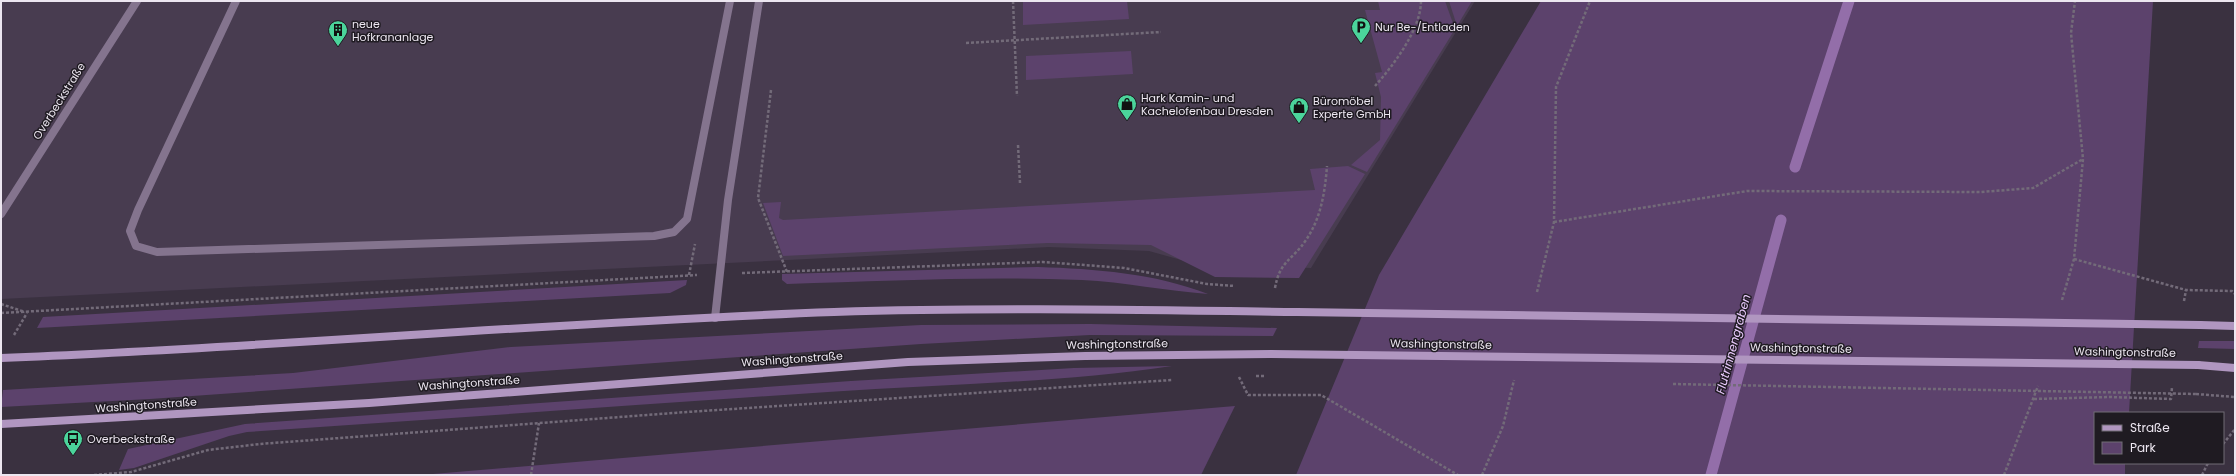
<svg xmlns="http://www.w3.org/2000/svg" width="2236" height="476" viewBox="0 0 2236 476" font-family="Poppins,sans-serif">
  <rect width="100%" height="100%" fill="#3a3140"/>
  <path fill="#483c50" d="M1,1H1475L1311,268L1264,266L1210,268L1149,251L1049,247L1,299Z"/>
  <g fill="#5c426c">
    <path d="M1023,1H1127L1129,19L1023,25Z"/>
    <path d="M1378,1H1445L1455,29L1367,172L1351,165L1380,140L1381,97L1375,73L1382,72L1365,10H1380Z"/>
    <path d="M1449,1H1472L1457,26Z"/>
    <path d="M1541,1H2153L2129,413H2095V463H2125V475H1296L1379,275Z"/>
    <path d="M1131,51L1133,74L1026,80V56Z"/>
    <path d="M1348,166L1365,174L1299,278L1215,277L1151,245L1048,243L783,256L763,203L781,202L779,218L783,220L1315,190L1310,169Z"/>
    <path d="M1038,267C1096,269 1154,273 1208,294C1166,291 1124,282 1082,280C984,276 885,281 787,284L782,280V274Z"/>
    <path d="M687,280L686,285L670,293L37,328L43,317Z"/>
    <path d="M1090,324L1277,328L1273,336L1090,335L921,344L150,399L1,407L3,390L293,373L511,347L921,325Z"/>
    <path d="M2199,341H2235V349L2198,348Z"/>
    <path d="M1172,366C1059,383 943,384 828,392C635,405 441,419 247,432L229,436L134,468L119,470L128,449L245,424L851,381L1074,368Z"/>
    <path d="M1235,406L1201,475H421Z"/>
  </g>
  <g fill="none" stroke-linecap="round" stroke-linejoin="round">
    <g stroke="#936ea9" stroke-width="11">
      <path d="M1795,167L1849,1"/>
      <path d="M1711,475L1781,220"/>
    </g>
    <g stroke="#736b79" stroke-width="2.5" stroke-dasharray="3 2" stroke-linecap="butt">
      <path d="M1013,1L1017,96"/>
      <path d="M966,43L1161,32"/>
      <path d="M1375,86C1393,66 1421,29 1421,1"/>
      <path d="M771,90L758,198L787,272"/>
      <path d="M1018,145L1020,183"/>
      <path d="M1554,222L1747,191L1980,192L2033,188L2083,159"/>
      <path d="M2074,259L2186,290L2232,291L2235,294"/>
      <path d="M742,273L1043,262L1124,268L1207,284L1235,286"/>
      <path d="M689,275L695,244"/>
      <path d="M1275,288C1280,260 1292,261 1306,240C1321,218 1325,192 1327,166"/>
      <path d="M1537,292L1554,222L1556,87L1590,1"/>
      <path d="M2062,300L2074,259L2083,159L2071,33L2075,1"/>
      <path d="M2184,301L2186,290"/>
      <path d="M1,304L25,312"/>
      <path d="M1,313L697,275"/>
      <path d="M14,335L27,313"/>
      <path d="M1239,377L1248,395H1321L1458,475"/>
      <path d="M2196,394L2235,397"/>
      <path d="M2034,399L2110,397L2171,399L2172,387"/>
      <path d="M2223,444L2235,429"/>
      <path d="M94,475L131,472L208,450L260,444L687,412L1172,380"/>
      <path d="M531,475L539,423"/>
      <path d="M1482,475L1503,426L1514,380"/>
      <path d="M2004,475L2038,386"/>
      <path d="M2202,475L2208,463"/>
    </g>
    <path stroke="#84748e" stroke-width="8" d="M236,1L138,210L130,231L136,246L157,252L654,236L674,232L687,219L730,1"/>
    <g stroke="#84748e" stroke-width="8">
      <path d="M1,214L137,1"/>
      <path d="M715,318L728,200L759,1"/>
    </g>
    <g stroke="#b096c0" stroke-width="8">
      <path d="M2200,325L2235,326"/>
      <path d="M1,358C279,347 556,322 834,312C988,307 1143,310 1297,312"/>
      <path d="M2198,365L2235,368"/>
      <path d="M1,424L369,403L908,362L1085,356L1271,354"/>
    </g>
    <g stroke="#736b79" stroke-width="2.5" stroke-dasharray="3 2" stroke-linecap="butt">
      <path d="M1256,376H1264"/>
      <path d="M1673,384L2196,394"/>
    </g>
    <g stroke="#b096c0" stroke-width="8">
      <path d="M1297,312L2200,325"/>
      <path d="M1271,354L2198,365"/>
    </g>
  </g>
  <defs>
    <symbol id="parking-pin" viewBox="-11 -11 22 30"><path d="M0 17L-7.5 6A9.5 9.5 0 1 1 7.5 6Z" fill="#4bd49b" stroke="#1f1b22"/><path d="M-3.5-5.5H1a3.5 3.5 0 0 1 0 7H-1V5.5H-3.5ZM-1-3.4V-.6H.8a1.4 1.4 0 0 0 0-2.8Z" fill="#111"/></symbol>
    <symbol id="building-pin" viewBox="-11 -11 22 30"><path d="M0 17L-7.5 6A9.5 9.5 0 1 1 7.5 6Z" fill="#4bd49b" stroke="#1f1b22"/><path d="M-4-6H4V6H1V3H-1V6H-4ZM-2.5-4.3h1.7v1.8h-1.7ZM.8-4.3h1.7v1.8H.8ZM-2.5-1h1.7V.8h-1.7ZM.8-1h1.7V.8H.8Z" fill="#111"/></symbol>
    <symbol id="shop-pin" viewBox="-11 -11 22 30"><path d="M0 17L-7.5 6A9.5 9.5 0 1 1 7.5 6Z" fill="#4bd49b" stroke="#1f1b22"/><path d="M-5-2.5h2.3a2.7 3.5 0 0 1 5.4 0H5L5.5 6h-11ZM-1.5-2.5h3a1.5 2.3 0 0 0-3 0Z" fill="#111"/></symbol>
    <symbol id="bus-pin" viewBox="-11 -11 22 30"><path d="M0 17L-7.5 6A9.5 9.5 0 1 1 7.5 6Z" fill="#4bd49b" stroke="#1f1b22"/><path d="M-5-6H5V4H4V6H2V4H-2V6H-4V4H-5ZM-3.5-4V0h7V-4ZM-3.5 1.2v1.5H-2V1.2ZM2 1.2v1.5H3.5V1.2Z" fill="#111"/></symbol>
  </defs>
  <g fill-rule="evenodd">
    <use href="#parking-pin" x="1350" y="16" width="22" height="30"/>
    <use href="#building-pin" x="327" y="19" width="22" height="30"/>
    <use href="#shop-pin" x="1116" y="93" width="22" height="30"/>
    <use href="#shop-pin" x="1288" y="96" width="22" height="30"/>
    <use href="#bus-pin" x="62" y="428" width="22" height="30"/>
  </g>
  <g text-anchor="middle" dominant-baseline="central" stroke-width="3" stroke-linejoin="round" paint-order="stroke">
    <g font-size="11" fill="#ece6f0" stroke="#1f1b22" text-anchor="start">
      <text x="352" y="24">neue<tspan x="352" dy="13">Hofkrananlage</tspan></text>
      <text x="1375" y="27">Nur Be-/Entladen</text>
      <text x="1141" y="98">Hark Kamin- und<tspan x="1141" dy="13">Kachelofenbau Dresden</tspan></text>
      <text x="1313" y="101">Büromöbel<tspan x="1313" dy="13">Experte GmbH</tspan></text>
      <text x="87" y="439">Overbeckstraße</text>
    </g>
    <g font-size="11" fill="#ece6f0" stroke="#1f1b22">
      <text transform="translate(59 101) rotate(-58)">Overbeckstraße</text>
      <text transform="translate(1117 344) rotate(-1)">Washingtonstraße</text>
      <text transform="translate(1441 344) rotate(1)">Washingtonstraße</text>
      <text transform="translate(1801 348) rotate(1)">Washingtonstraße</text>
      <text transform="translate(2125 352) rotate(1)">Washingtonstraße</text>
      <text transform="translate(792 359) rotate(-4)">Washingtonstraße</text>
      <text transform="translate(469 383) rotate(-4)">Washingtonstraße</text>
      <text transform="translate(146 405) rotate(-4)">Washingtonstraße</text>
    </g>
    <g font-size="12" font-style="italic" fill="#e9cafd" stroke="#1f1b22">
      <text transform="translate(1733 344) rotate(-75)">Flutrinnengraben</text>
    </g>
  </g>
  <rect width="2236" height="476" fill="none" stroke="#ece6f0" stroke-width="4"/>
  <rect x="2094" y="412" width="130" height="52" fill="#1f1b22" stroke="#716c74"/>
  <rect x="2102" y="425" width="20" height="6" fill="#b096c0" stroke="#716c74"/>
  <text x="2130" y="432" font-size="12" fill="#ece6f0">Straße</text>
  <rect x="2102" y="442" width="20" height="12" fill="#5c426c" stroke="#716c74"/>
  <text x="2130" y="452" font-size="12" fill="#ece6f0">Park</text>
</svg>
